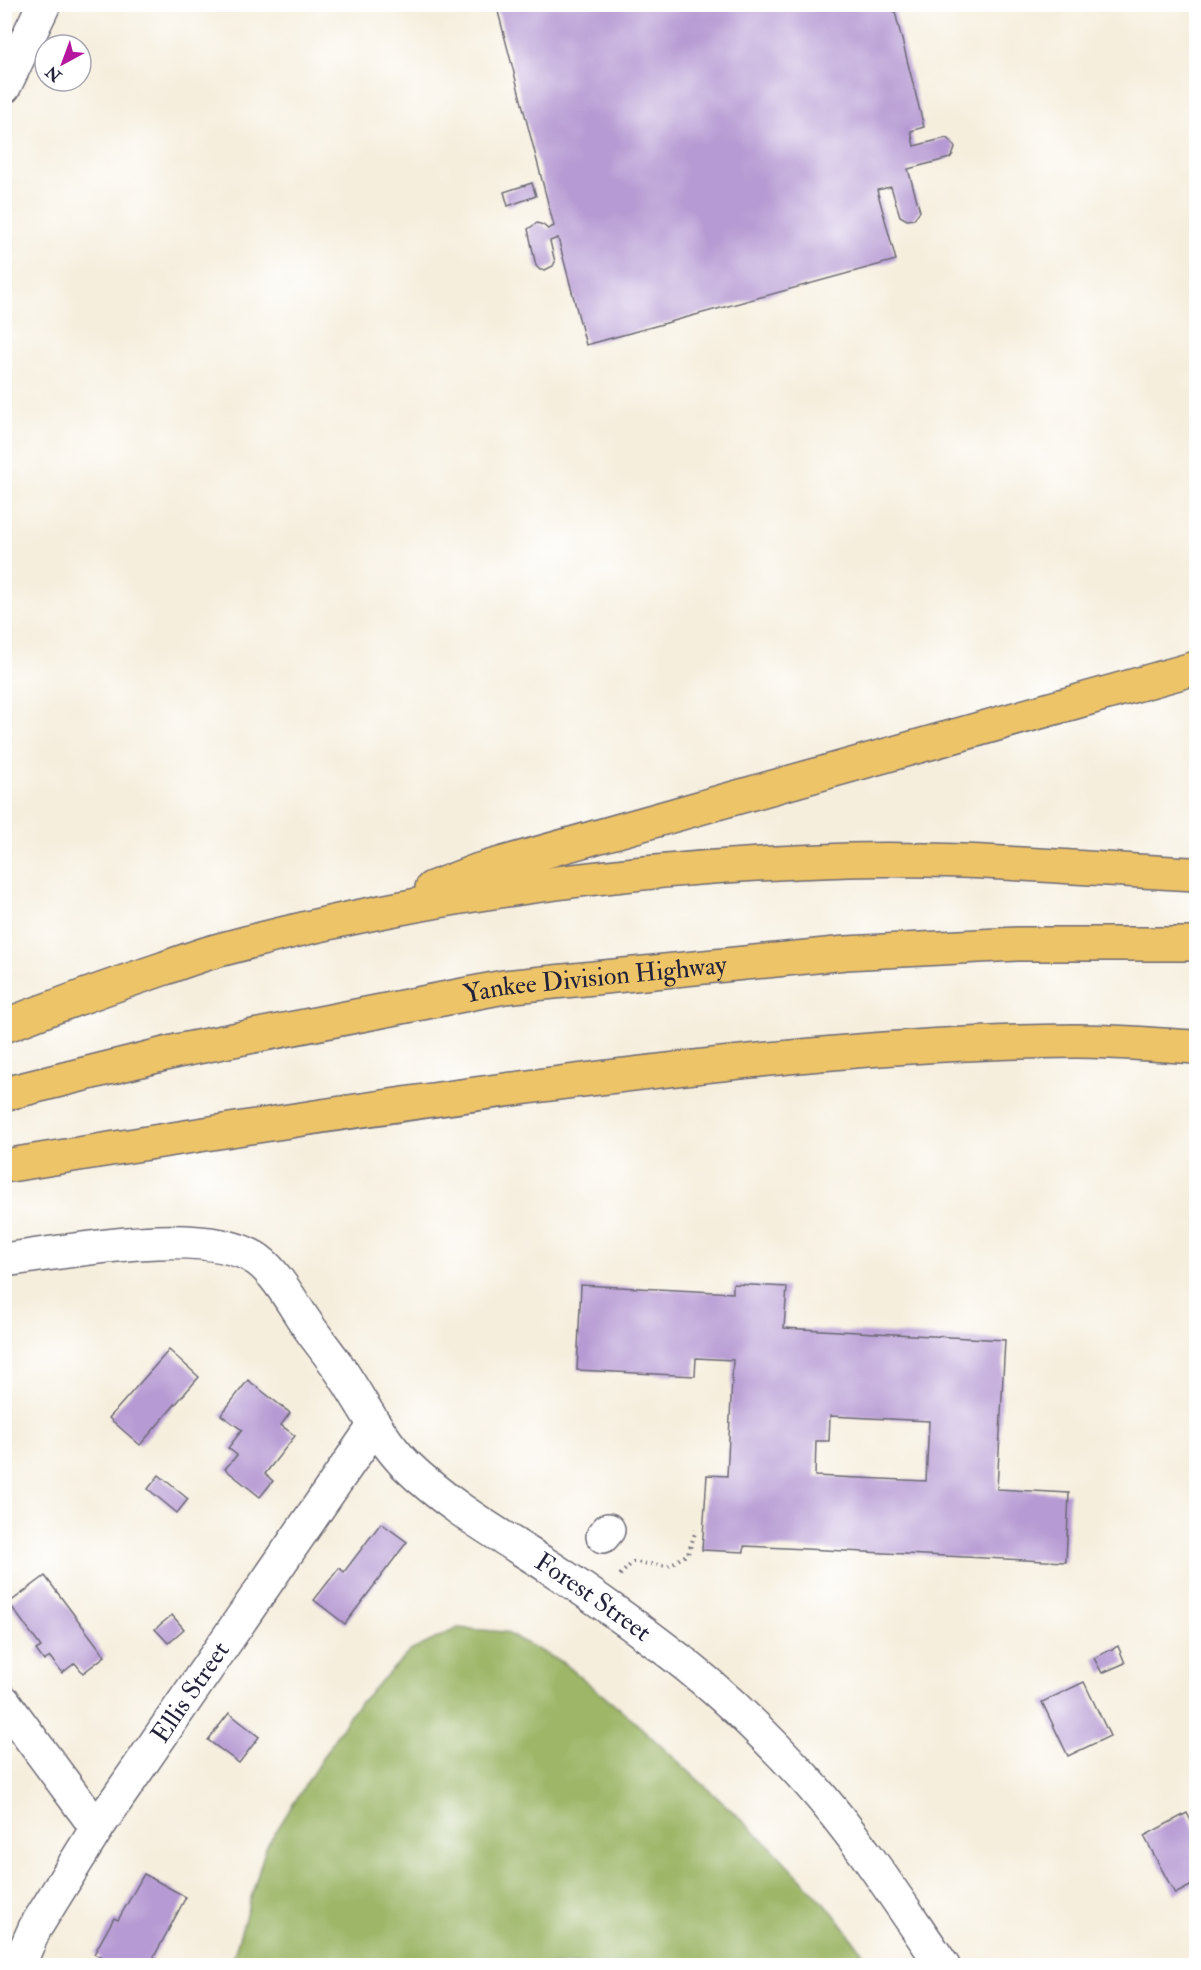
<svg xmlns="http://www.w3.org/2000/svg" width="1201" height="1970" viewBox="0 0 1201 1970" font-family="'IM FELL Double Pica',serif">
  <rect width="100%" height="100%" fill="#fff"/>
  <filter id="ink" filterUnits="userSpaceOnUse"><feTurbulence type="fractalNoise" baseFrequency=".0167" numOctaves="2"/><feDisplacementMap in="SourceGraphic" scale="12" xChannelSelector="R" yChannelSelector="G"/><feConvolveMatrix kernelMatrix="1 2 1 2 8 2 1 2 1" color-interpolation-filters="sRGB"/></filter>
  <filter id="wash" filterUnits="userSpaceOnUse"><feTurbulence type="fractalNoise" baseFrequency=".008" numOctaves="4" result="noise"/><feDisplacementMap in="SourceGraphic" scale="24" xChannelSelector="R" yChannelSelector="G"/><feGaussianBlur stdDeviation="1.35" result="paint"/><feColorMatrix in="noise" values="0 0 0 0 0 0 0 0 0 0 0 0 0 0 0 0 0 1.4 0 .05"/><feComposite in="paint" operator="in"/></filter>
  <g filter="url(#wash)">
    <rect width="100%" height="100%" fill="#f6eedd"/>
    <path fill="#9db667" stroke="#606c51" stroke-width="1.5" d="M458,1628L505,1632L565,1664L634,1721L771,1847L834,1914L872,1965H231L266,1847L352,1711L410,1651Z"/>
    <g id="blocks">
      <g fill="#b69ad3" fill-rule="evenodd">
        <path d="M496,4H893L924,127L911,131L914,146L946,138L951,141L955,148L953,154L950,158L908,169L920,211L914,219L907,220L900,216L891,187L877,190L896,260L586,345L558,238L550,241L555,262L553,266L545,270H540L536,266L528,229L537,223L543,225L548,229L554,226Z"/>
        <path d="M532,183L536,196L508,206L504,192Z"/>
        <path d="M733,1284L787,1287L784,1328L1005,1340L997,1489L1069,1493L1066,1562L744,1546V1552L702,1550L707,1475L727,1476L733,1360L696,1358L695,1376L577,1370L581,1285L733,1293ZM830,1416L929,1421L926,1481L815,1476L816,1441H829Z"/>
        <path d="M169,1350L199,1377L140,1445L109,1418Z"/>
        <path d="M248,1380L290,1413L281,1425L295,1436L265,1474L273,1481L260,1497L225,1469L237,1455L228,1448L242,1430L221,1415Z"/>
        <path d="M159,1475L188,1499L177,1513L148,1489Z"/>
        <path d="M381,1523L407,1542L345,1624L314,1600L339,1568L344,1572Z"/>
        <path d="M45,1576L105,1656L83,1673L75,1663L62,1673L50,1657L44,1661L36,1650L41,1647L9,1603Z"/>
        <path d="M172,1615L184,1629L168,1643L155,1629Z"/>
        <path d="M1118,1646L1125,1663L1102,1673L1094,1658Z"/>
        <path d="M1084,1682L1110,1736L1068,1756L1042,1702Z"/>
        <path d="M229,1713L259,1737L239,1763L208,1740Z"/>
        <path d="M1187,1813L1196,1831V1883L1175,1894L1144,1836Z"/>
        <path d="M144,1874L186,1897L149,1966H95L100,1957L94,1954L114,1918L118,1920Z"/>
      </g>
    </g>
  </g>
  <g filter="url(#ink)">
    <use href="#blocks" fill-opacity="0" stroke="#6c6974" stroke-width="1.5"/>
    <g fill="none" stroke-linecap="round" stroke-linejoin="round">
      <defs>
        <g id="minor">
          <path d="M4,87L44,4"/>
          <path id="s1" d="M4,1260C67,1252 206,1223 258,1260C276,1273 292,1302 304,1320C315,1337 329,1353 341,1371C362,1402 379,1437 405,1464C448,1506 498,1534 548,1566C585,1590 621,1616 656,1642C712,1683 763,1732 809,1783C859,1839 900,1904 943,1966"/>
          <path d="M603,1536L608,1530"/>
          <path d="M4,1702L97,1828"/>
          <path id="s2" d="M18,1966L35,1928L97,1828L375,1425"/>
        </g>
        <g id="highway">
          <path d="M432,888L479,870L1196,668"/>
          <path d="M4,1026C58,1005 111,986 165,968C184,961 203,954 223,949C427,894 638,866 849,860C965,857 1081,869 1196,874"/>
          <path id="s3" d="M4,1094L177,1051L504,987L846,953L1017,944H1196"/>
          <path d="M4,1166C197,1135 390,1104 583,1080C747,1060 911,1042 1076,1041C1116,1041 1157,1045 1196,1047"/>
        </g>
      </defs>
      <use href="#minor" stroke="#6c6974" stroke-width="36"/>
      <use href="#highway" stroke="#6c6974" stroke-width="36"/>
      <path stroke="#6c6974" stroke-width="4" stroke-dasharray="1.5 4.5" stroke-linecap="butt" d="M620,1575L633,1562L668,1566L688,1554L696,1530"/>
      <use href="#minor" stroke="#fff" stroke-width="33"/>
      <use href="#highway" stroke="#eec469" stroke-width="33"/>
    </g>
  </g>
  <g text-anchor="middle" dominant-baseline="central" stroke-width="4.5" stroke-linejoin="round" paint-order="stroke">
    <g font-size="26" fill="#22223b" stroke="#fff">
      <text stroke="none"><textPath href="#s3" startOffset="603">Yankee Division Highway</textPath></text>
      <text stroke="none"><textPath href="#s1" startOffset="741">Forest Street</textPath></text>
      <text stroke="none"><textPath href="#s2" startOffset="324">Ellis Street</textPath></text>
    </g>
  </g>
  <rect width="1201" height="1970" fill="none" stroke="#fff" stroke-width="24"/>
  <g transform="translate(63 63) rotate(221)"><circle r="28" fill="#ffffff" stroke="#a7a7b1" stroke-width="1.5"/>
  <path d="M0-4.5L10 22L0 15L-10 22Z" fill="#b5179e"/>
  <text y="-9" font-size="16" font-weight="bold" text-anchor="middle" fill="#22223b">N</text>
  </g>
</svg>
